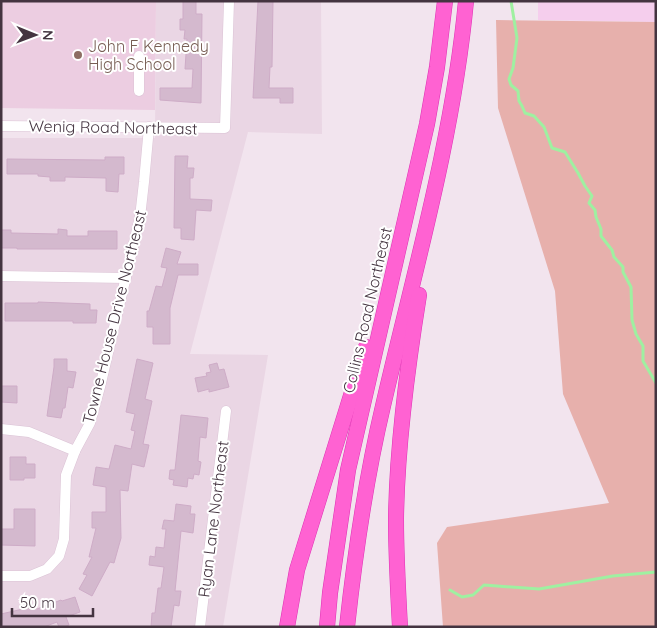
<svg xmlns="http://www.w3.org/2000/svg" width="657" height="628" viewBox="0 0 657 628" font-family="Quicksand,sans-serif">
  <rect width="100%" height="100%" fill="#f2e4ee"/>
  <path fill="#ead6e4" d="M156,1H321L322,134L248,132L190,354L268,355L223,627H1V138H155Z"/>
  <path fill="#f5ceed" d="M538,1H656V22L538,20Z"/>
  <path fill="#eccde1" d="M1,1H156L155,110L1,108Z"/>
  <path fill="#e7b0ac" d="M496,20L656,22V627H443L437,543L447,527L609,503L563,394L555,291L498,108Z"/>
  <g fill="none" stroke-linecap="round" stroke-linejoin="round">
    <g stroke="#9ff0a1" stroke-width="3">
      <path d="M511,1L517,38L513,68L509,79L511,85L518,91L519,101L522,106L525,113L534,116L544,127L552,148L565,152L578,173L585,186L592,196L589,203L595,210L596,217L601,229V236L612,250L614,257L623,267V272L631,287L632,320L636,334L643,346V361L656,383"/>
      <path d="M450,590L462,597L473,595L484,585L539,589L613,576L656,572"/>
    </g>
  </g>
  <g fill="#d4b9ce" stroke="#ceacc7">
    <path d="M183,1H196V14H202L201,103L160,100V88H192L193,69H185L187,39H184L185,30H180V19H183Z"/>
    <path d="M258,1H273L272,67H270L269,88H293V103H280V98H253Z"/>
    <path d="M175,156H188L187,168H194L193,178H190V199L212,200L211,211L196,210L194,240L181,239V228H174Z"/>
    <path d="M105,157H124V174H119L118,192L106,191V178L65,177V181H50V177L38,176V174H7V159L105,160Z"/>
    <path d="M58,229L67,230V236H88V231H117V249H17V248H1V230H11V233L58,234Z"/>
    <path d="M166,248L181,252L177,264H198V275H178L170,308V344H153V327H147V311H149L156,286L162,287L167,268L161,267Z"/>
    <path d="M38,302L90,304V310H97L96,323H73V321H5V303H38Z"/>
    <path d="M54,359H67V371L76,372L73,388L68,387L65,408H63L61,418L47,416L54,367Z"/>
    <path d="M137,359L153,363L145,399L152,401L143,444L149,445L144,467L132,464L128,491L120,490L121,538L114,563L110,562L92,596L79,589L87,575L83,574L92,557H89L96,528H92V512H106V487L93,485L96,467L109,469L115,445L131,449L135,431L131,430L135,414L126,412Z"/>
    <path d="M217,363L219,370L224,369L229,387L209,392V389L198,392L195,378L207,376L206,373L211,372L209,365Z"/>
    <path d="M1,386H17V403L1,402Z"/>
    <path d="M181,415L208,418L206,438L200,437L198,461L201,462L199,475L194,474L193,479L188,478L187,487L173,485L174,480L169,479L170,470H175Z"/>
    <path d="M10,457H26V464H35V478H24V480H10Z"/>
    <path d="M176,504L191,506L190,514H195L193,533L181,531L175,591H181L179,606L174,605L171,627H151L152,613H155L158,588H161L164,567L149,565L150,556L155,557L156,547L164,548L166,529H162L164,520L174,521Z"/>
    <path d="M14,509H35V546L1,545V529H14Z"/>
    <path d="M75,597L80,612L66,617L69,625L64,627H59L57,622L44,627H1V614L36,606L37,609L61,600L62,601Z"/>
  </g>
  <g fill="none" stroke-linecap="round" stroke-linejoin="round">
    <defs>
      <g id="minor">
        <path d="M139,91V56"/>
        <path d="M1,126L225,128L229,1"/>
        <path d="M1,276L126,278"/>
        <path d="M1,429L29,432L75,451"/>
        <path d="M1,576H30L47,569L59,556L64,539L66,475L75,451L90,423L100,387L140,217L144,182L149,127"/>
        <path d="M200,627L226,411"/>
      </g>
      <g id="highway">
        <path d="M287,627L297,570L366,347"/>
        <path d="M327,627L330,593L348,470L427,124L437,67L445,1"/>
        <path d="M347,627C355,553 366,478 383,406C414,272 453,139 466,1"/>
        <path d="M400,627C398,591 396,555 396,519C397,444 407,369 419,295"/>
      </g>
    </defs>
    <use href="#minor" stroke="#dbc3d5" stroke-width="11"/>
    <use href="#highway" stroke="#de32b3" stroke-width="16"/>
    <use href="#minor" stroke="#fff" stroke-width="10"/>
    <use href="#highway" stroke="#ff62d2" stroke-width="15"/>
  </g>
  <circle fill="#8d6e63" stroke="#fff" stroke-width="2" cx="78" cy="55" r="5"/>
  <g text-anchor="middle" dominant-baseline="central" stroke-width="4" stroke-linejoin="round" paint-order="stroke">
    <g font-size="16" fill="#785e54" stroke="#fff" text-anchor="start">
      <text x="88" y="46">John F Kennedy<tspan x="88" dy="18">High School</tspan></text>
    </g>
    <g font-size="16" fill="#443440" stroke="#fff">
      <text transform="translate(113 127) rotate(1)">Wenig Road Northeast</text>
      <text transform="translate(367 310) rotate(-77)">Collins Road Northeast</text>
      <text transform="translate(114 317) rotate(-76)">Towne House Drive Northeast</text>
      <text transform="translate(213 519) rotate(-83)">Ryan Lane Northeast</text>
    </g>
  </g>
  <rect width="657" height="628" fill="none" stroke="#443440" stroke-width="5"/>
  <g transform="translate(35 35) rotate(91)" stroke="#ffffff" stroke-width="4" paint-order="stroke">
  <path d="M0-4L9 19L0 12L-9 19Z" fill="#443440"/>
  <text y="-8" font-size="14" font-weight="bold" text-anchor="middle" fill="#443440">N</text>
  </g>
  <path d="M12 608v8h81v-8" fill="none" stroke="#443440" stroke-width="2.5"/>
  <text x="20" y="608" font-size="15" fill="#443440" stroke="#ffffff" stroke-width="4" paint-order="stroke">50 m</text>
</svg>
